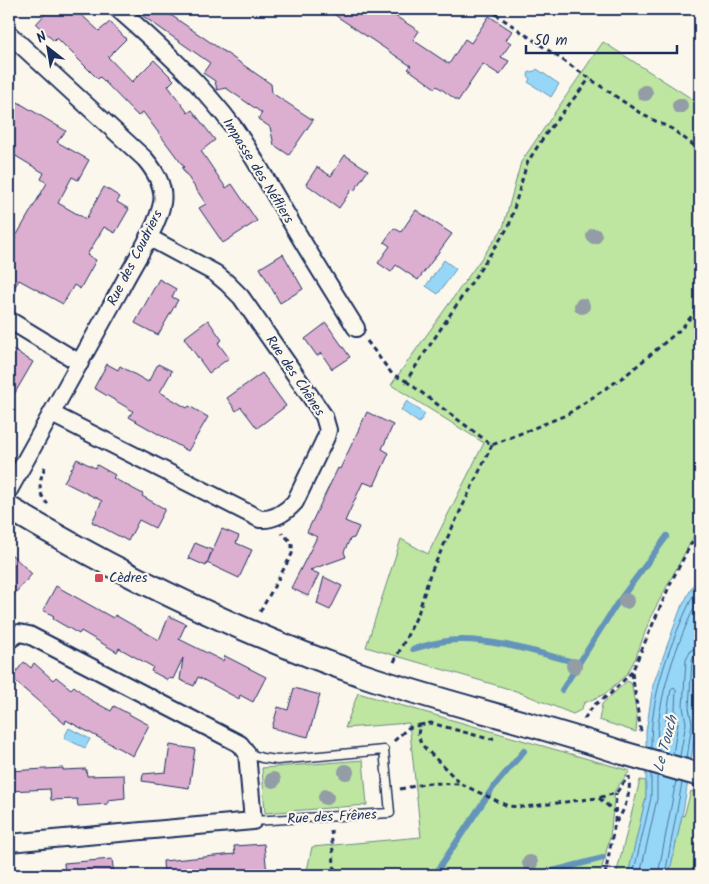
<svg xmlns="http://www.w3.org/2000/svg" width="709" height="884" viewBox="0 0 709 884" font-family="Kalam,sans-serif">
  <rect width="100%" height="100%" fill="#fbf7ec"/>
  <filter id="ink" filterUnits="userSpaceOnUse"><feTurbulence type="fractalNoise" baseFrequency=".02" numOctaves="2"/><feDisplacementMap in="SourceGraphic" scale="10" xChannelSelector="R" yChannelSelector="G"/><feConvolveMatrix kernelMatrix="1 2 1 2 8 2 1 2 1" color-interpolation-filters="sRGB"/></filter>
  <g filter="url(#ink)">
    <g fill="#bee6a1" stroke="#6c8a80">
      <path d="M603,42L700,104V525L651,616L636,657L627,674L605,694L584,703L581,710L573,714L516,691L366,647L401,539L428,554L484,443L391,385L503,228L521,162Z"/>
      <path d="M700,655V748L694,746L697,722L694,708L697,661Z"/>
      <path d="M627,681L631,683L632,686L637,718L636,732L599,720L602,704Z"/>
      <path d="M358,693L630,771L615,790L610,837L600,875H306L312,847L421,837L409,723L345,728Z"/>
      <path d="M363,760L367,805L265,813L262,768Z"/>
      <path d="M640,780L646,781V797L628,875H616Z"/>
      <path d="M691,791L700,794V875H669L682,815L684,816Z"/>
    </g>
    <g fill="#96d7f8" stroke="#6594ba">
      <path d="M537,69L559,84L551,97L528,82L530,79L528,76L529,72L535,71Z"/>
      <path d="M444,260L456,269L438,294L426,286Z"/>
      <path d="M407,401L425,414L419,423L401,410Z"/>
      <path d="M700,572V655L697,661L694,708L697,722L684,806L669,875H628L646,797V732L653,685L680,610Z"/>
      <path d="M69,728L90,739L85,748L64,738Z"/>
    </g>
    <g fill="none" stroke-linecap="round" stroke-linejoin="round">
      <g stroke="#4c729c" stroke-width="1">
        <path d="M651,748C650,690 674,633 700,582"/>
        <path d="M657,750C656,699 677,641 700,596"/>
        <path d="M665,752L664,733L671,689L674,687L676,690L675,709L678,723L673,754"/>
        <path d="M680,756L686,723L683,707L686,660L691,650L700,648"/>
        <path d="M687,758L692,723L689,708L692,660L695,655L700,654"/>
        <path d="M633,875L651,798V774"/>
        <path d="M640,875L657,799V776"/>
        <path d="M658,875L676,781"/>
        <path d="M665,875L682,783"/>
      </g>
      <g stroke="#6594ba" stroke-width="6">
        <path d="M413,649C427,645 442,640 458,640C497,639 541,654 579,663"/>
        <path d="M562,690L616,605L667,536"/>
        <path d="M437,875L439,868L492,789L524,751"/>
        <path d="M537,875L603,858"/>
      </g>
    </g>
    <g fill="#dcafd1" stroke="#1b2f5e">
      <path d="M50,9H75L99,31L110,22L126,39L108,57L132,82L154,60L174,80L168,86L188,113L192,110L215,140L201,151L226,188L232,184L257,221L223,243L199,208L206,204L182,168L184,167L143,112L138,116L100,77L98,79L57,38L54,41L36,24Z"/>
      <path d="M133,9H162L271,84L272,93L313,120L289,155L274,145L270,127L258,119L262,113L226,88L217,90L215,81L203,73L210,63Z"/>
      <path d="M326,9H384L419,31L413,40L449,64L465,39L471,43L489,16L512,31L506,40L511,43L501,57L509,61L500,75L483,64L458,101L437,86L435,88L408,69L411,66Z"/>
      <path d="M16,101L66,131L57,142L89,160L78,180L72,177L58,203L86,219L104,187L120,197L117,202L129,209L115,233L104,227L87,255L96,260L80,289L74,285L63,304L19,280L9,296V235L15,238L47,183L41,179L44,173L9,152V113Z"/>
      <path d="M345,155L368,170L354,191L352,189L339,208L306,184L317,167L331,176Z"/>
      <path d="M416,210L452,234L418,280L396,265L391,272L378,263L390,246L384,242L394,228L401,232Z"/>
      <path d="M283,254L303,289L280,303L260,268Z"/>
      <path d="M159,279L176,289L172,297L178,300L158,335L135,323Z"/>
      <path d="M208,320L222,340L218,343L229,358L209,373L184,338Z"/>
      <path d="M326,323L350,357L332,369L321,353L317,356L305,339Z"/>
      <path d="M9,347L33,362L9,403Z"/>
      <path d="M107,364L118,370L120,366L148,382L158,364L172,371L160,392L187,408L189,406L208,417L188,451L139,423L129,417L133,411L94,388Z"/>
      <path d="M262,373L286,406L257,428L241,407L236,411L227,398Z"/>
      <path d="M367,412L393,425L382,449L389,453L374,486L363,482L345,521L359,527L354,538L350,539L344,552L346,557L310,570L319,574L308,596L291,588L317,537L307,532L338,468L340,469Z"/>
      <path d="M77,459L95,468L97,465L115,475L113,478L143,494L142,496L165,509L155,528L139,520L128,541L92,522L102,501L64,482Z"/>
      <path d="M222,529L239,536L236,543L252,550L239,578L207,563Z"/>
      <path d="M195,543L212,550L206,566L188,558Z"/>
      <path d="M9,552L32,574L9,600Z"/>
      <path d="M324,577L342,586L330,610L317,604Z"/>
      <path d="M56,586L113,618L115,615L159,640L169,616L186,624L179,639L223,661L225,656L266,677L253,702L240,695L239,699L198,677L194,686L180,680L183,658L173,679L169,678L168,680L151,671L153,667L119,648L117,652L81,631L79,634L53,619L54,616L43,610Z"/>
      <path d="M24,662L31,668L34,663L53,680L56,677L71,689L74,686L89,699L111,711L114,706L149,725L133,756L66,720L65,724L11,678Z"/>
      <path d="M294,688L320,695L308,737L272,728L278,707L288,710Z"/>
      <path d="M170,745L195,749L189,788L142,781L143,774L166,772Z"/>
      <path d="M63,768V770L86,769L87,776L124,775L125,798L108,800V804L78,806L77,799L51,800L50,789L9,791V771Z"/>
      <path d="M264,844L267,874L164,875L163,861L235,854L234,846Z"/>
      <path d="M112,859L114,875H65L64,863Z"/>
    </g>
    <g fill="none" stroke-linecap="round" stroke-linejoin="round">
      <defs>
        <path id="lane" d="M247,753L262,758L277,760L384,750L390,813L253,821"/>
        <g id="street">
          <path d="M118,9C160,46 202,84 235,129C254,157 271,188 288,217C310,255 333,291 356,328"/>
          <path d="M9,34L145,159C155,171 165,186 162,203C157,229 133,264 121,288C84,356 46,423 9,490"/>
          <path d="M9,320L80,363"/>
          <path d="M52,414L260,519C274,520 285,513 295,502L326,437L328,430L324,416L241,297L227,283L215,273L148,237"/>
          <path d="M9,640L19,633L29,635L240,744L247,753L253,821L9,843"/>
        </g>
        <path id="secondary" d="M9,508C121,575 241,633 365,676C450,705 538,724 623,753"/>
      </defs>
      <use href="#lane" stroke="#1b2f5e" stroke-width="11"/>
      <use href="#street" stroke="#1b2f5e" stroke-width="20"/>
      <use href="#secondary" stroke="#1b2f5e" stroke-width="26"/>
      <g stroke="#1b2f5e" stroke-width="3" stroke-dasharray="5 4" stroke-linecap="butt">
        <path d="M488,9L643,115L672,129L700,150"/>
        <path d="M367,341L392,374L406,381L509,226L527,163L545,135L590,78"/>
        <path d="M406,381L492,445L566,415L626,375L681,329L700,306"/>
        <path d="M45,467C39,480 37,494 48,504"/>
        <path d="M260,612L292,554V543L282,533"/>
        <path d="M394,662L418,614L430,574L492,445"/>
        <path d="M632,673L641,732"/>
        <path d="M584,719L594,705L609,695L632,672L672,580L700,527"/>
        <path d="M494,738L489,739L431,723L420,725L418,734L421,744L461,784L508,806L524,807L598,798L616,793L628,777"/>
        <path d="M394,741L408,728L420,725"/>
        <path d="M400,789L429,783L460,784"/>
        <path d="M698,795L696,815L700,838"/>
        <path d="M599,798L615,812"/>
        <path d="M616,822C626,809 631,791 629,776"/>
        <path d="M331,830L335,875"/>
        <path d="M605,875L615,822L616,793"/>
      </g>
      <use href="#lane" stroke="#fbf7ec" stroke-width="8"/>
      <use href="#street" stroke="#fbf7ec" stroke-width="16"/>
      <use href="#secondary" stroke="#fbf7ec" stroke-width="22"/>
      <defs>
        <path id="secondary-bridge" d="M623,753L700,775"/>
      </defs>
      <use href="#secondary-bridge" stroke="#1b2f5e" stroke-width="26" stroke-linecap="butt"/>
      <use href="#secondary-bridge" stroke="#fbf7ec" stroke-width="22"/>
    </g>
    <g fill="#929da5">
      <circle cx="645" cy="93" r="8"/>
      <circle cx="680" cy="106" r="8"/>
      <circle cx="594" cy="236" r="8"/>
      <circle cx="582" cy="306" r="8"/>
      <circle cx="626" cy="601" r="8"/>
      <circle cx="574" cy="666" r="8"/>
      <circle cx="346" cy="772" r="8"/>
      <circle cx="273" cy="780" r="8"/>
      <circle cx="326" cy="797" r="8"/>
      <circle cx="530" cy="863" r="8"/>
    </g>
  </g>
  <rect fill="#d1495b" stroke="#fbf7ec" stroke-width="2" x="94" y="573" width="10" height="10" rx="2.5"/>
  <g text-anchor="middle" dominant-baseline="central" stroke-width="4.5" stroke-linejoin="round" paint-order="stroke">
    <g font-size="14" fill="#1b2f5e" stroke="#fbf7ec">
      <text transform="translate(258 171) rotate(58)">Impasse des Néfliers</text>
      <text transform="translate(135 258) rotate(-63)">Rue des Coudriers</text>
      <text transform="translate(295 376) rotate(56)">Rue des Chênes</text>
      <text transform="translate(332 817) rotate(-3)">Rue des Frênes</text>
    </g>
    <g font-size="14" fill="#1b2f5e" stroke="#fbf7ec" text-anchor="start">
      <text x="109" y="578">Cèdres</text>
    </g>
    <g font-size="15" font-style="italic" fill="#3a5984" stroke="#fbf7ec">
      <text transform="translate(666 744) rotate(-75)">Le Touch</text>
    </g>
  </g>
  <rect width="709" height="884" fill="none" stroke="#fbf7ec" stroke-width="30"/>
  <rect x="15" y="15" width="679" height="854" fill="none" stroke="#1b2f5e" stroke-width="2" filter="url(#ink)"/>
  <g transform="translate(48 48) rotate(329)" stroke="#fbf7ec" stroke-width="4" paint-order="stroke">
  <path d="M0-4L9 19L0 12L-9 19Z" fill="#1b2f5e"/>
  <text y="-8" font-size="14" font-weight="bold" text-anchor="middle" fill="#1b2f5e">N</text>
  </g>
  <path d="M526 45v8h151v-8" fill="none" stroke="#1b2f5e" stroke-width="2.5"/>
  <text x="534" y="45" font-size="15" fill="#1b2f5e" stroke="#fbf7ec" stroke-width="4" paint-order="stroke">50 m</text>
</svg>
